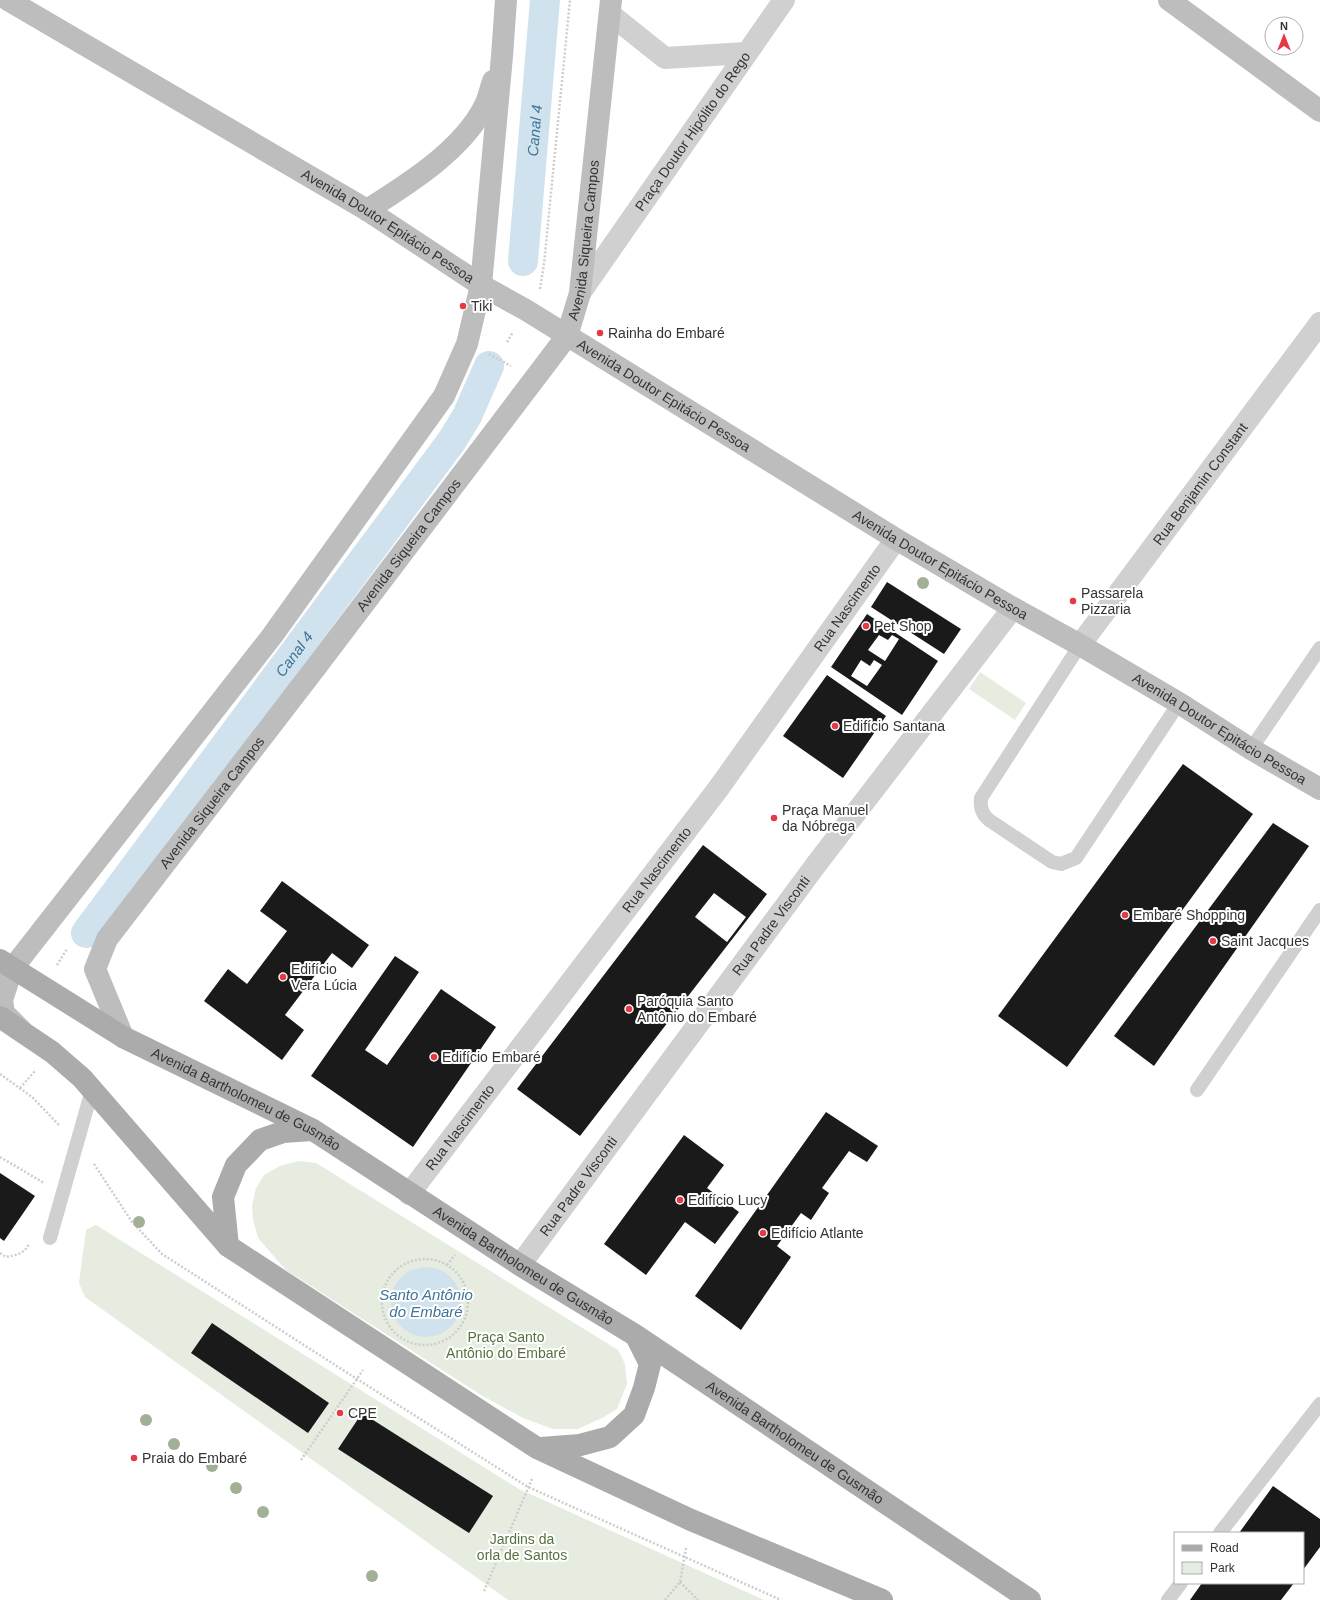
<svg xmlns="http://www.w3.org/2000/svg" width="1320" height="1600" viewBox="0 0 1320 1600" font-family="Helvetica,sans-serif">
  <rect width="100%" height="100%" fill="#fff"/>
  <g fill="#e6ecdf">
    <path d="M980,672L1026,703L1015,720L969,689Z"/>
    <path d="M298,1161L316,1163L618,1350L625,1364L627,1384L617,1409L604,1417L578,1429H553L523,1418L481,1395L286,1270L258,1238L253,1220L252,1206L256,1188L264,1175L280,1166Z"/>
    <path d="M96,1225L519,1489L764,1600H508L85,1297L79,1283L86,1230Z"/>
  </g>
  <circle fill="#cfe2ee" cx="426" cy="1302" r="35"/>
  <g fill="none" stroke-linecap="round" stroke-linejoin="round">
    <g stroke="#cfe2ee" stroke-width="30">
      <path id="s1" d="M523,261L545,0"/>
      <path id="s2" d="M86,933L451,442L467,416L489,366"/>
    </g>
  </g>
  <g fill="#1a1a1a" fill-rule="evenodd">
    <path d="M887,582L961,629L944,654L871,607Z"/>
    <path d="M867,614L938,661L902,715L831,667ZM879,635L888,640L892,635L899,639L885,661L868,650ZM861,660L870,666L874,660L882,665L867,686L851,676Z"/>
    <path d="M827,675L886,716L843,778L783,736Z"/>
    <path d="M1183,764L1253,814L1067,1067L998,1016Z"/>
    <path d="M1273,823L1309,846L1154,1066L1114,1036Z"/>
    <path d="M703,845L767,894L580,1136L517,1089ZM714,893L746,917L727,942L695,917Z"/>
    <path d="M282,881L369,945L352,968L332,953L285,1015L304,1030L282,1060L204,1001L228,969L247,984L287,931L260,911Z"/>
    <path d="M395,956L419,972L365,1050L387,1065L441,989L496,1027L413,1147L311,1076Z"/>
    <path d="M826,1112L878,1146L867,1162L849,1151L822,1188L829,1193L811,1220L801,1213L777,1246L791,1257L741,1330L695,1296Z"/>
    <path d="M684,1135L724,1165L707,1188L739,1212L715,1244L685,1222L646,1275L604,1244Z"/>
    <path d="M0,1173L35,1196L4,1241L0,1238Z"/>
    <path d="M212,1323L329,1403L308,1433L191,1353Z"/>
    <path d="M362,1413L493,1496L469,1533L338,1449Z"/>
    <path d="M1273,1486L1320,1519V1547L1303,1570V1533H1239Z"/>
    <path d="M1202,1583H1294L1281,1600H1190Z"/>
  </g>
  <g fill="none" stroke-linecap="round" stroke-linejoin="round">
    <g stroke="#cdcdcd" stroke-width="2.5" stroke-dasharray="2 2" stroke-linecap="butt">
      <path d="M540,289L544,264L570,0"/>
      <path d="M507,342L513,332"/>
      <path d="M489,354L511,366"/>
      <path d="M57,965L67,949"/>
      <path d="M0,1074L32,1097L60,1126"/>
      <path d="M20,1088L35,1071"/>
      <path d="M0,1157L44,1183"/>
      <path d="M94,1164L132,1222L162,1254L357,1379L528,1487L781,1600"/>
      <path d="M0,1253L6,1257C16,1255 24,1254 29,1244"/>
      <circle cx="425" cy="1302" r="43"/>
      <path d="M447,1265L455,1255"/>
      <path d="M301,1460L363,1370"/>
      <path d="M680,1582L698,1600"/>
      <path d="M484,1591L532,1479"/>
      <path d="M665,1600L680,1582L686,1548"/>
    </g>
    <g stroke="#d0d0d0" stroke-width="14">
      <path d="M1080,645L981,798C980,808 982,814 989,820L1052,862L1061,864L1076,858L1179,703"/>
      <path d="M1251,749L1320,648"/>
      <path d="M1197,1090L1320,910"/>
      <path d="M50,1238L92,1090"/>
      <path d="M1220,1533L1320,1404"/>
      <path d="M1168,1600L1181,1583"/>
    </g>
    <g stroke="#d0d0d0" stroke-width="22">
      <path d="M610,14L665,58L746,53"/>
      <path id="s3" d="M580,293L784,0"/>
      <path id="s4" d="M409,1194L718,789L896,539"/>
      <path id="s5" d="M520,1265L818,862L1013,608"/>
    </g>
    <path stroke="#d0d0d0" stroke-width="22" id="s6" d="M1080,645L1320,323"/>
    <g stroke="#bdbdbd" stroke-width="22">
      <path id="s7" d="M8,0L367,210L481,285L526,310L896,539L1013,608L1080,645L1179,703L1251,749L1320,789"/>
      <path d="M1169,0L1320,111"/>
      <path d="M367,210C408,184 463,150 485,105C489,97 490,89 493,81"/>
      <path d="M21,1030L4,1013L2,1000L12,969L272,636L444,396L467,344L481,285L502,56L506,0"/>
      <path id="s8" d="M123,1037L95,969L107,939L316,667L567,336L580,293L611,0"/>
    </g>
    <g stroke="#ababab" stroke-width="22">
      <path id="s9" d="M0,960L123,1037L313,1130L520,1265L635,1335L1030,1600"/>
      <path d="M0,1017L52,1052L82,1078L228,1246L537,1448L691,1520L882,1600"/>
      <path d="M228,1246L223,1197L236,1165L260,1140L283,1132L312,1130"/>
      <path d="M541,1448L580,1445L610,1437L634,1415L644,1388L650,1364L636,1336"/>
    </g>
  </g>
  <g fill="#a2b095">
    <circle cx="923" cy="583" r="6"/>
    <circle cx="139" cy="1222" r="6"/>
    <circle cx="146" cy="1420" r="6"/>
    <circle cx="174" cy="1444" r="6"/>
    <circle cx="212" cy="1466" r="6"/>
    <circle cx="236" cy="1488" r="6"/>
    <circle cx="263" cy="1512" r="6"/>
    <circle cx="372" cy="1576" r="6"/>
  </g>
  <g fill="#e63946" stroke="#fff" stroke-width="1.5">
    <circle cx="463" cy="306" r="4"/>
    <circle cx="600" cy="333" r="4"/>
    <circle cx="1073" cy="601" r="4"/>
    <circle cx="866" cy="626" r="4"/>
    <circle cx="835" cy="726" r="4"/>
    <circle cx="774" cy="818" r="4"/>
    <circle cx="1125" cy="915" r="4"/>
    <circle cx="1213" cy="941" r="4"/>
    <circle cx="283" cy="977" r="4"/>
    <circle cx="629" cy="1009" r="4"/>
    <circle cx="434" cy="1057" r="4"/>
    <circle cx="680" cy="1200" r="4"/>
    <circle cx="763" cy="1233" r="4"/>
    <circle cx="340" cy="1413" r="4"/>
    <circle cx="134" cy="1458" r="4"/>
  </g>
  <g text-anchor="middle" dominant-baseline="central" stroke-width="4" stroke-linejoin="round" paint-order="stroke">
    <g font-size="14" fill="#333" stroke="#fff">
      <text stroke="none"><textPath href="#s3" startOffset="197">Praça Doutor Hipólito do Rego</textPath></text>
      <text stroke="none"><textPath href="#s7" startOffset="442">Avenida Doutor Epitácio Pessoa</textPath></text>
      <text stroke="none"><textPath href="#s8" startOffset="962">Avenida Siqueira Campos</textPath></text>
      <text stroke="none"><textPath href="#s7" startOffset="766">Avenida Doutor Epitácio Pessoa</textPath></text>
      <text stroke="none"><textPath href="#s6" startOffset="201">Rua Benjamin Constant</textPath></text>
      <text stroke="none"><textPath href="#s8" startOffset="602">Avenida Siqueira Campos</textPath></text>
      <text stroke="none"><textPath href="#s7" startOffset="1090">Avenida Doutor Epitácio Pessoa</textPath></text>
      <text stroke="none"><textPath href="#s4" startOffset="732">Rua Nascimento</textPath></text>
      <text stroke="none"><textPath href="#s7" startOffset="1414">Avenida Doutor Epitácio Pessoa</textPath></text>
      <text stroke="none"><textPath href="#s8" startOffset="278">Avenida Siqueira Campos</textPath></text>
      <text stroke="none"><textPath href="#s4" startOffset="408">Rua Nascimento</textPath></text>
      <text stroke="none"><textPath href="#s5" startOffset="422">Rua Padre Visconti</textPath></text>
      <text stroke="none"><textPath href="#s9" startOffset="283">Avenida Bartholomeu de Gusmão</textPath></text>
      <text stroke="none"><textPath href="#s4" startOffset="84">Rua Nascimento</textPath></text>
      <text stroke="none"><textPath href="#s5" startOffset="98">Rua Padre Visconti</textPath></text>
      <text stroke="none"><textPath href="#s9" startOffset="607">Avenida Bartholomeu de Gusmão</textPath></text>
      <text stroke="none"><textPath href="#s9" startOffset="931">Avenida Bartholomeu de Gusmão</textPath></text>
    </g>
    <g font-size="14" fill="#333" stroke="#fff" text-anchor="start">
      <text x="471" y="306">Tiki</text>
      <text x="608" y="333">Rainha do Embaré</text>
      <text x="1081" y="593">Passarela<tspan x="1081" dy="16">Pizzaria</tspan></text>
      <text x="874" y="626">Pet Shop</text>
      <text x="843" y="726">Edifício Santana</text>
      <text x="782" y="810">Praça Manuel<tspan x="782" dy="16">da Nóbrega</tspan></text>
      <text x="1133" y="915">Embaré Shopping</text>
      <text x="1221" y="941">Saint Jacques</text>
      <text x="291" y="969">Edifício<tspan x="291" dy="16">Vera Lúcia</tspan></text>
      <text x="637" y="1001">Paróquia Santo<tspan x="637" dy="16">Antônio do Embaré</tspan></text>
      <text x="442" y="1057">Edifício Embaré</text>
      <text x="688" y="1200">Edifício Lucy</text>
      <text x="771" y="1233">Edifício Atlante</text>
      <text x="348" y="1413">CPE</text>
      <text x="142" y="1458">Praia do Embaré</text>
    </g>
    <g font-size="14" fill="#56703f" stroke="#fff">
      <text x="506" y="1337">Praça Santo<tspan x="506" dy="16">Antônio do Embaré</tspan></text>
      <text x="522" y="1539">Jardins da<tspan x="522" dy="16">orla de Santos</tspan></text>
    </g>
    <g font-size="15" font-style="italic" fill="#3f7597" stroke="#fff">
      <text stroke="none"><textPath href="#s1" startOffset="131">Canal 4</textPath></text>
      <text stroke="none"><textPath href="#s2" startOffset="348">Canal 4</textPath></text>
      <text x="426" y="1294">Santo Antônio<tspan x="426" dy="17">do Embaré</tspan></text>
    </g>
  </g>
  <rect x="1174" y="1532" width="130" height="52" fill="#ffffff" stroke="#adadad"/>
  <rect x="1182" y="1545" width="20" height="6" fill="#ababab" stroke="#adadad"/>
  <text x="1210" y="1552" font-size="12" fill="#333333">Road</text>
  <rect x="1182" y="1562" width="20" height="12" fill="#e6ecdf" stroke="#adadad"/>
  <text x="1210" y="1572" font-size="12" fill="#333333">Park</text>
  <g transform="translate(1284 36)"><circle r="19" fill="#ffffff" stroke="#adadad"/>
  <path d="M0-3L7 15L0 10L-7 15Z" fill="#e63946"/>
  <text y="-6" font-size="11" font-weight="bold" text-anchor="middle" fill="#333333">N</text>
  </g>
</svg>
